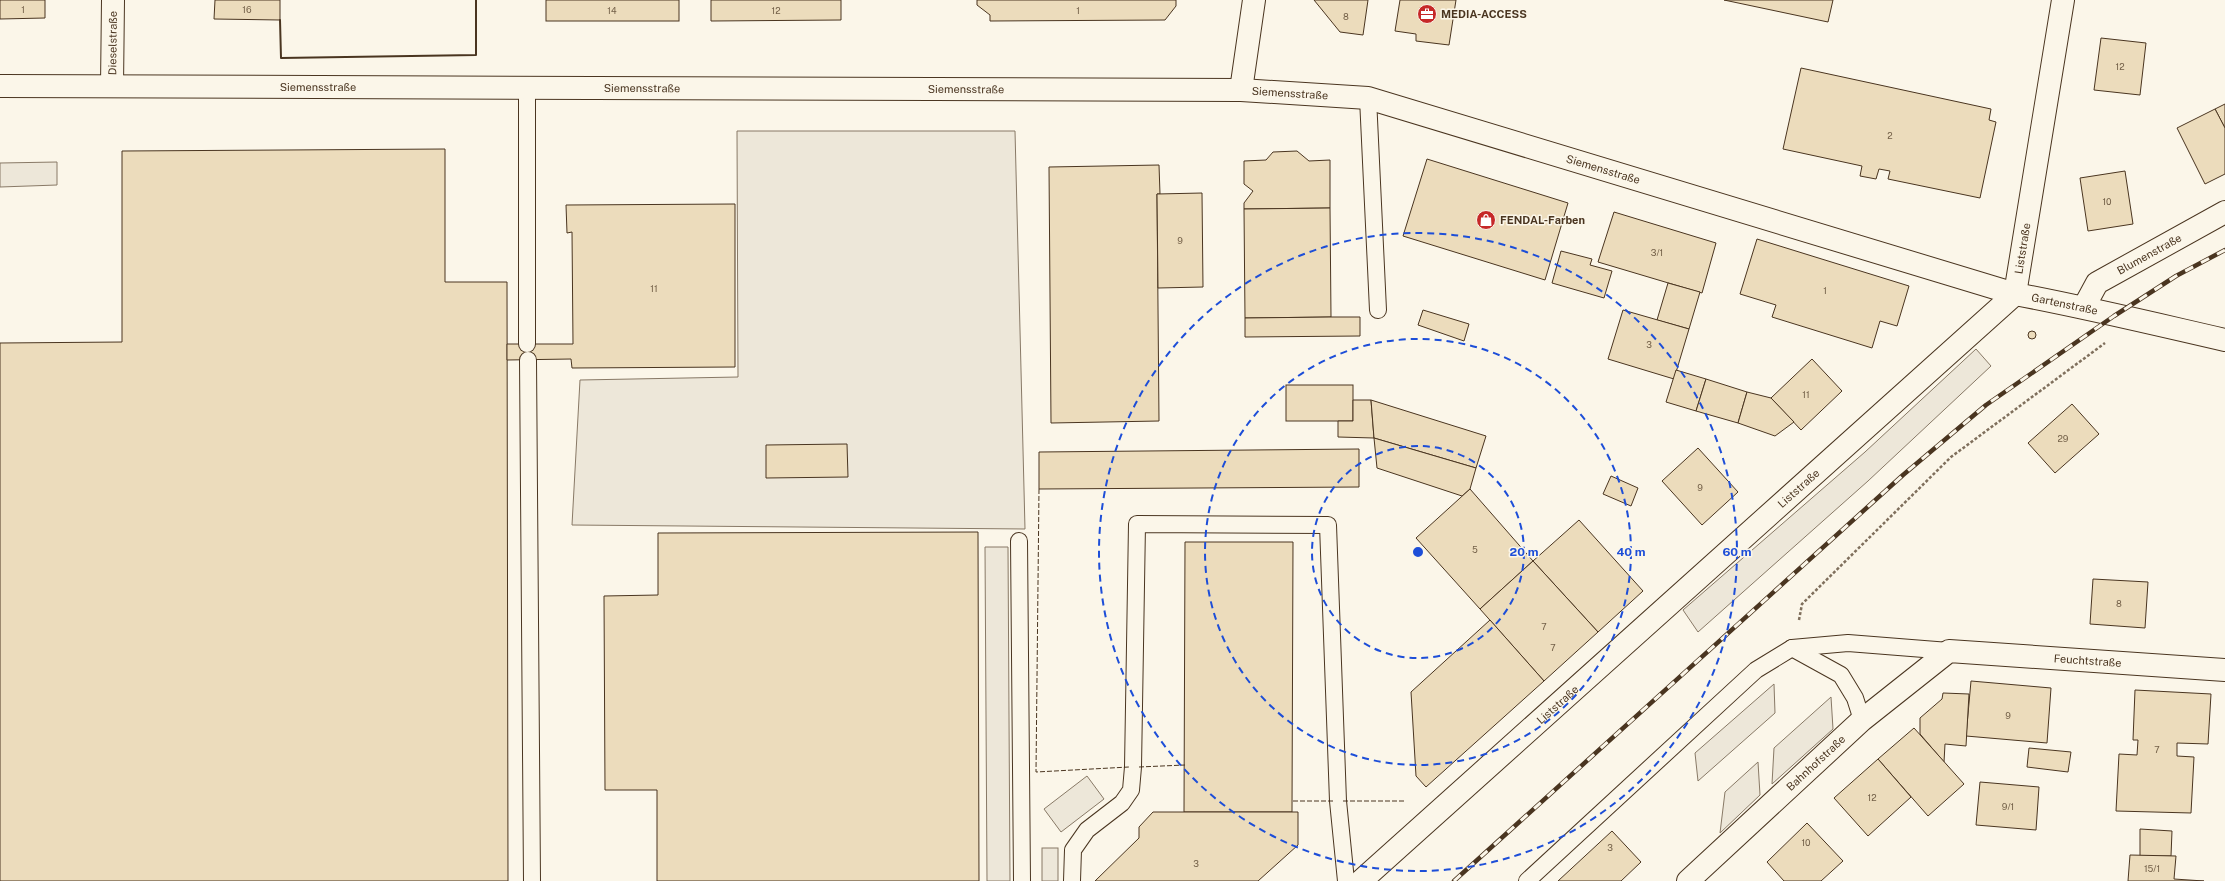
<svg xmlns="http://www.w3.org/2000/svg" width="2225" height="881" viewBox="0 0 2225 881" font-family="'Public Sans',sans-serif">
  <rect width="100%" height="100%" fill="#fbf6e9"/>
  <g fill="#ede7d9" stroke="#887966">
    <path d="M737,131H1015L1025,529L572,525L580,380L738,377Z"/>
    <path d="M57,162V185L0,187V163Z"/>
    <path d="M1976,349L1991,366L1868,481L1698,632L1683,610L1865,452Z"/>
    <path d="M985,547H1008L1010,881H987Z"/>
    <path d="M1774,684L1775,713L1698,781L1695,753Z"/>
    <path d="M1831,697L1833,729L1772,784L1774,748Z"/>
    <path d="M1758,762L1760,795L1720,833L1725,792Z"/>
    <path d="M1087,776L1104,799L1061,832L1044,809Z"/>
    <rect x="1042" y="848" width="16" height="33"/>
  </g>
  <g fill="#ecdcbc" stroke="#4a3520">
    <path d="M0,0H45V18L0,19Z"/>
    <path d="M215,0H280V20L214,19Z"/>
    <rect x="546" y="0" width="133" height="21"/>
    <path d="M711,0H841V20L711,21Z"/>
    <path d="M977,0H1176V6L1165,20L990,21V15L977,5Z"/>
    <path d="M1314,0H1368L1363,35L1340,32Z"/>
    <path d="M1400,0H1456L1449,45L1416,41V34L1395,31Z"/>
    <path d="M1724,0H1833L1828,22Z"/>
    <path d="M2101,38L2146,43L2140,95L2094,90Z"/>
    <path d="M1801,68L1991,109L1989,120L1996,122L1980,198L1888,179L1890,171L1879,169L1876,179L1860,176L1862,166L1783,149Z"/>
    <path d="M2225,104V128L2215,109Z"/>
    <path d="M2215,109L2225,128V174L2205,184L2177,128Z"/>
    <path d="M445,149V282H507L508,881H0V343L122,342V151Z"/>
    <path d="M1297,151L1309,161L1330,160V208L1244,209V203L1253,191L1244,184V161L1266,160L1273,152Z"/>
    <path d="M1427,159L1568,203L1545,280L1403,236Z"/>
    <path d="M1159,165L1160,194H1157L1159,421L1051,423L1049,167Z"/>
    <path d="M2125,171L2133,224L2088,231L2080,178Z"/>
    <path d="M1202,193L1203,287L1158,288L1157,194Z"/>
    <path d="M735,204V367L572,368L571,359L507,360V344H573L572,232L567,233L566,205Z"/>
    <path d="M1330,208L1331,317L1245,318L1244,209Z"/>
    <path d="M1614,212L1716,243L1702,293L1598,262Z"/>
    <path d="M1757,239L1909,286L1897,326L1880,321L1872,348L1772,317L1776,305L1740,294Z"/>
    <path d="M1561,251L1592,259L1590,265L1612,271L1604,298L1552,283Z"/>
    <path d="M1668,283L1700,292L1689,329L1657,320Z"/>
    <path d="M1423,310L1469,324L1464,341L1418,325Z"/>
    <path d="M1623,310L1689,329L1674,379L1608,359Z"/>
    <path d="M1331,317H1360V336L1245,337V318Z"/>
    <circle cx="2032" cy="335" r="4"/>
    <path d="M1812,359L1842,391L1801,430L1771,398Z"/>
    <path d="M1676,370L1706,379L1696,411L1666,402Z"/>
    <path d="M1706,379L1747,392L1738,423L1696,411Z"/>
    <rect x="1286" y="385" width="67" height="36"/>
    <path d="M1747,392L1771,398L1794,422L1775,436L1738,423Z"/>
    <path d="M1353,400H1371L1374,438L1338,437V421H1353Z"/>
    <path d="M1371,400L1486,436L1476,468L1374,438Z"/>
    <path d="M2072,404L2099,434L2055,473L2028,443Z"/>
    <path d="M1374,438L1476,468L1470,489L1462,496L1377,468Z"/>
    <path d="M847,444L848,477L766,478V445Z"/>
    <path d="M1698,448L1738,492L1702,525L1662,481Z"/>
    <path d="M1359,449V487L1039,489V452Z"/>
    <path d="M1611,476L1638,488L1631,506L1603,494Z"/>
    <path d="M1470,489L1533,561L1480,609L1416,538Z"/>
    <path d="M1579,520L1643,591L1598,632L1533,561Z"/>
    <path d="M978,532L979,881H657V790H605L604,596L658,595V533Z"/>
    <path d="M1185,542H1293L1292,812H1184Z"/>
    <path d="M1533,561L1598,632L1544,681L1480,609Z"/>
    <path d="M2093,579L2148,582L2145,628L2090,624Z"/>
    <path d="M1490,620L1544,681L1426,787L1416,776L1411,692Z"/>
    <path d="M1971,681L2051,688L2047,743L1966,736Z"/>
    <path d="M2135,690L2211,694L2208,744L2177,743V756L2194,757L2191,813L2116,811L2119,754L2137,755L2138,740H2133Z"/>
    <path d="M1943,693L1969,694L1966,746L1945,744L1944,762L1920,734V718L1942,699Z"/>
    <path d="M1914,728L1964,784L1928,816L1878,759Z"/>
    <path d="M2029,748L2071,752L2068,772L2027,767Z"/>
    <path d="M1878,759L1911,797L1868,836L1834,798Z"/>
    <path d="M1980,782L2039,787L2036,830L1976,825Z"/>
    <path d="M1153,812H1298V845L1258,881H1095L1139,838V827Z"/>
    <path d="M1807,823L1843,861L1821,881H1784L1767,862Z"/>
    <path d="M2140,829L2172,831L2171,856H2140Z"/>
    <path d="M1612,831L1641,862L1621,881H1558Z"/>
    <path d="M2130,855L2176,856L2174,879L2204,881H2128Z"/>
  </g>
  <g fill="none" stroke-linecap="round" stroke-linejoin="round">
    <defs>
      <g id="service">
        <path d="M527,88V344"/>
        <path d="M1368,98L1378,310"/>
        <path d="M528,360L532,881"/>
        <path d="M1019,541L1022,881"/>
        <path d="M1792,648L1841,675L1855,698L1862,720"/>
        <path d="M1072,881L1073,850L1087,830L1122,803L1131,790L1133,767L1137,524L1328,525L1338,801L1346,881"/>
        <path d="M1527,881L1756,670L1792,648L1848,643L1949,651"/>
      </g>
      <g id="minor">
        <path id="s1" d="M0,86L1241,90L1368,98L2015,294C2085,307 2155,324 2225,340"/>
        <path id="s2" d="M112,86L113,0"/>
        <path d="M1241,90L1254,0"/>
        <path id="s3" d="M2084,307L2097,283L2225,212"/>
        <path id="s4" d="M1361,881L2015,294L2063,0"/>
        <path id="s5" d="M1688,881L1862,720L1949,651L2225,670"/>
      </g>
    </defs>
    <use href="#service" stroke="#4a3520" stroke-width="18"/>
    <use href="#minor" stroke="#4a3520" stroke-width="24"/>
    <path stroke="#7f6f5c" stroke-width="2.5" stroke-dasharray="3 2" stroke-linecap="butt" d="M1799,620L1802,604L1951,457L2105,343"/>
    <use href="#service" stroke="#fbf6e9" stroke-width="16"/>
    <use href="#minor" stroke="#fbf6e9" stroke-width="22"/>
    <defs>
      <path id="rail" d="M1454,881L1903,475L1986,405L2114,316L2176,276L2225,250"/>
    </defs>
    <use href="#rail" stroke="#4a3520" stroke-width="4.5"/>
    <use href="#rail" stroke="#fbf6e9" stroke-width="3" stroke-dasharray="9" stroke-linecap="butt"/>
    <g stroke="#4a3520" stroke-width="1" stroke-dasharray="5 2" stroke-linecap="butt">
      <path d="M1039,489L1036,772L1129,767"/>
      <path d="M1139,767L1185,765"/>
      <path d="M1293,801H1333"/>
      <path d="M1343,801H1404"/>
    </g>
    <path stroke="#4a3520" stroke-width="2" d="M280,20L281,58L476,55V0"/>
  </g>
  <g fill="none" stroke="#1d4ed8" stroke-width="2" stroke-dasharray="7 5">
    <circle cx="1418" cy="552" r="106"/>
    <circle cx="1418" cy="552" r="213"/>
    <circle cx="1418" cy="552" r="319"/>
  </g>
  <defs>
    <symbol id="office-disc" viewBox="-11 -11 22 22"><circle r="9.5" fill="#c62828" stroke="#fbf6e9"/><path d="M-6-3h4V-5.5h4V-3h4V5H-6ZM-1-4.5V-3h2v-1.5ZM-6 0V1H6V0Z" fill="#fff"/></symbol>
    <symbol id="shop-disc" viewBox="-11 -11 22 22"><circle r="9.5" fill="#c62828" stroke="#fbf6e9"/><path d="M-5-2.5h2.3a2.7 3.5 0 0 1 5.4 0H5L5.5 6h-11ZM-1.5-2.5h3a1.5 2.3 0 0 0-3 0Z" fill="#fff"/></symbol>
  </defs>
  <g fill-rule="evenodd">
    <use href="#office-disc" x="1416" y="3" width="22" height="22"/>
    <use href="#shop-disc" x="1475" y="209" width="22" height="22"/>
  </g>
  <g text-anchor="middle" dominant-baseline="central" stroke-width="3" stroke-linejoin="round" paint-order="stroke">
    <g font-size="9" fill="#725f47">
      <text x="23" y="9">1</text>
      <text x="247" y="9">16</text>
      <text x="612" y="10">14</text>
      <text x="776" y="10">12</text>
      <text x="1078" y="10">1</text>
      <text x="1346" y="16">8</text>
      <text x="2120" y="66">12</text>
      <text x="1890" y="135">2</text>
      <text x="2107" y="201">10</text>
      <text x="1180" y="240">9</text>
      <text x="1657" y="252">3/1</text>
      <text x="654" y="288">11</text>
      <text x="1825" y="290">1</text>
      <text x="1649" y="344">3</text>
      <text x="1806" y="394">11</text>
      <text x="2063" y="438">29</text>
      <text x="1700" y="487">9</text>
      <text x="1475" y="549">5</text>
      <text x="2119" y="603">8</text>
      <text x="1544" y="626">7</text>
      <text x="1553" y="647">7</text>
      <text x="2008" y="715">9</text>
      <text x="2157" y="749">7</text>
      <text x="1872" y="797">12</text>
      <text x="2008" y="806">9/1</text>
      <text x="1806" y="842">10</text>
      <text x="1610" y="847">3</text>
      <text x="1196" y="863">3</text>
      <text x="2152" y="868">15/1</text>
    </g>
    <g font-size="11" font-weight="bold" fill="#4a3520" stroke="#fbf6e9" text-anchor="start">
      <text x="1441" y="14">MEDIA-ACCESS</text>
      <text x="1500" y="220">FENDAL-Farben</text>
    </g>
    <g font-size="11" fill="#4a3520" stroke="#fbf6e9">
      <text stroke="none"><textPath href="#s2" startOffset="43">Dieselstraße</textPath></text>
      <text stroke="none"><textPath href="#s1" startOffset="318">Siemensstraße</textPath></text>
      <text stroke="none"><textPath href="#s1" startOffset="642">Siemensstraße</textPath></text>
      <text stroke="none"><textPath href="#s1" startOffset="966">Siemensstraße</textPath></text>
      <text stroke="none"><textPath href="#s1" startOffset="1290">Siemensstraße</textPath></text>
      <text stroke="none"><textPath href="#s1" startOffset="1614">Siemensstraße</textPath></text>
      <text stroke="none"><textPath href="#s4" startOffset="925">Liststraße</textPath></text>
      <text stroke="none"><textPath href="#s3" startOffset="87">Blumenstraße</textPath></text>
      <text stroke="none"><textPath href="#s1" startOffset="2095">Gartenstraße</textPath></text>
      <text stroke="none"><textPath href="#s4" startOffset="588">Liststraße</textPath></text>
      <text stroke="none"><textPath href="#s5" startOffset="487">Feuchtstraße</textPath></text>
      <text stroke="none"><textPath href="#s4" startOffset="264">Liststraße</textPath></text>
      <text stroke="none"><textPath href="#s5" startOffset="174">Bahnhofstraße</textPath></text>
    </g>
  </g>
  <circle cx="1418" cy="552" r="6" fill="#1d4ed8" stroke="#fbf6e9" stroke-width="2"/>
  <g font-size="12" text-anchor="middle" font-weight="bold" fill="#1d4ed8" stroke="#fbf6e9" stroke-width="3" stroke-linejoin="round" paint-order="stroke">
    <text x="1524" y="556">20 m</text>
    <text x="1631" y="556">40 m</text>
    <text x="1737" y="556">60 m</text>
  </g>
</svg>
